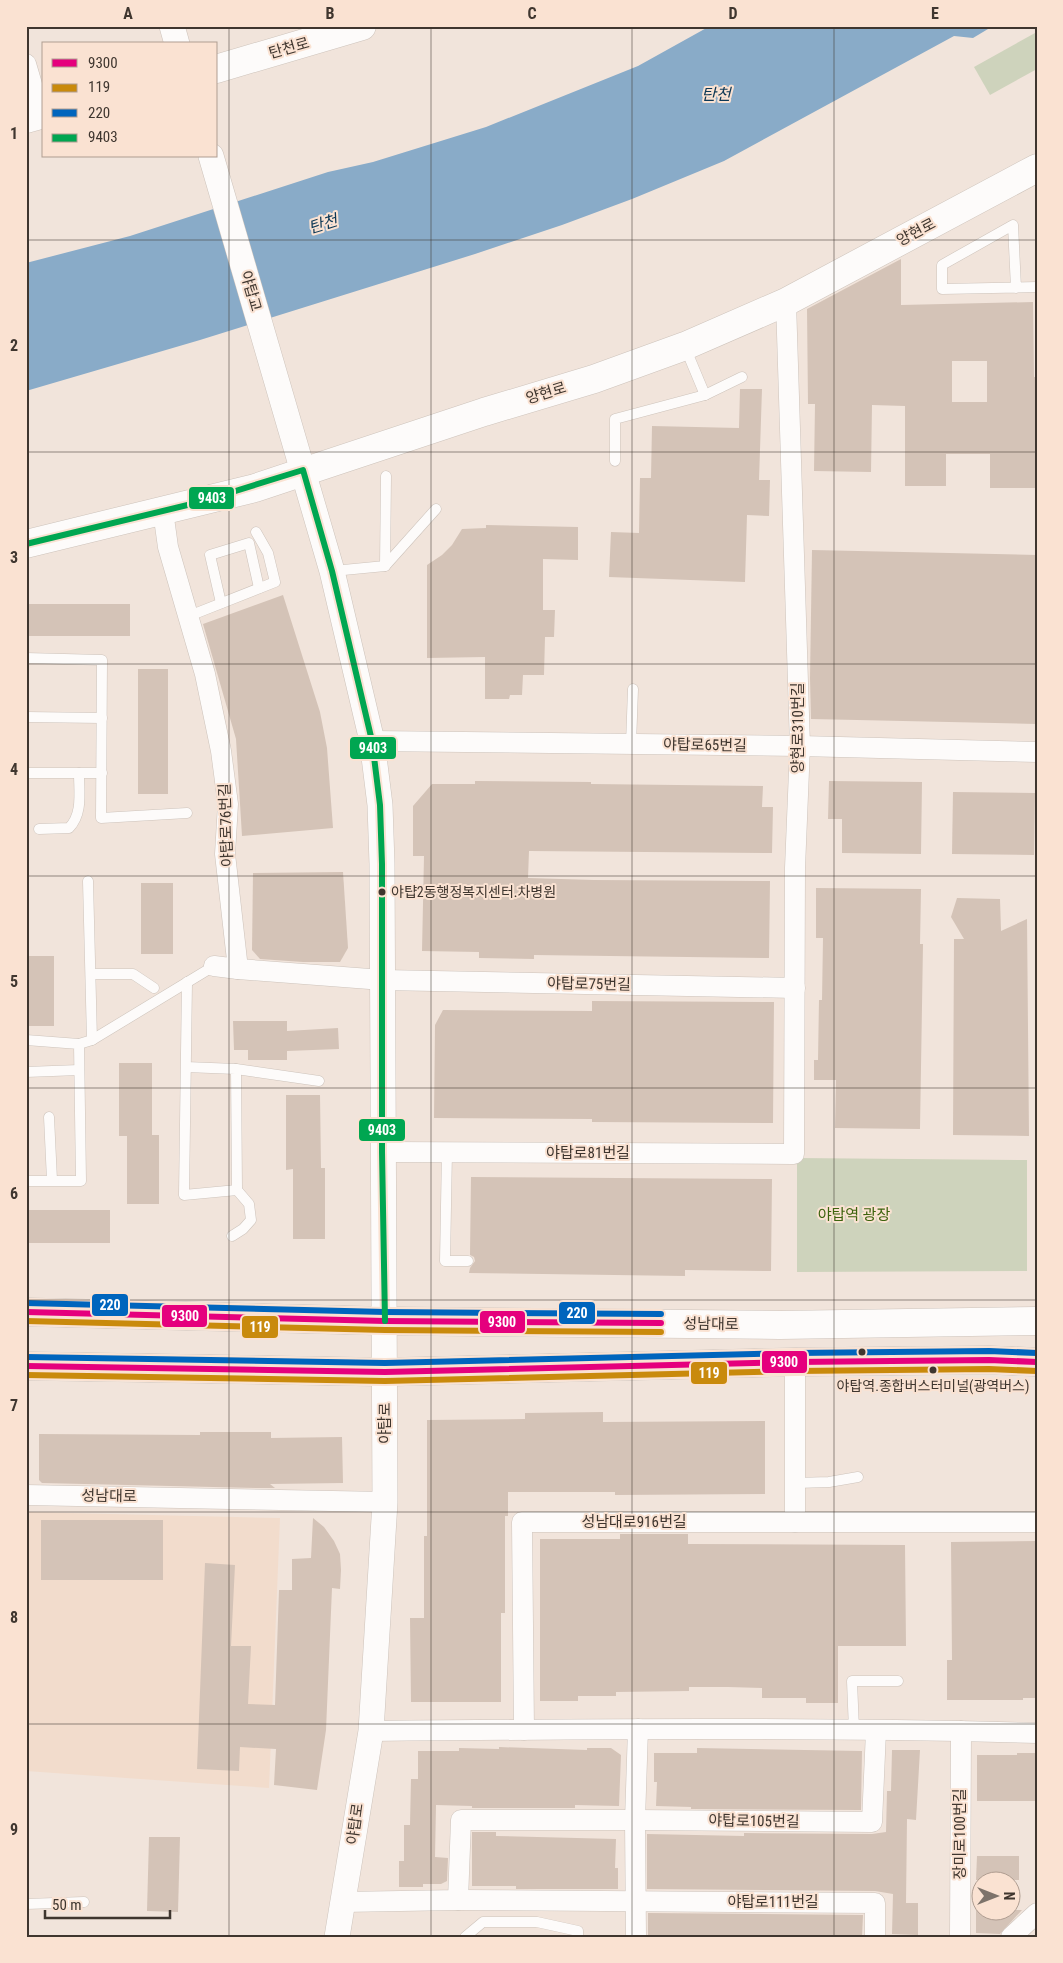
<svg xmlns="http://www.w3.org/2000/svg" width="1063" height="1963" viewBox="0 0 1063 1963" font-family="'Roboto Condensed','Noto Sans KR',sans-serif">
  <rect width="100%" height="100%" fill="#f1e4db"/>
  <path fill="#f2dccc" d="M26,1512L280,1518L269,1788L26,1771Z"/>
  <g fill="#ced3bc">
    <path d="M1035,33L1037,36V69L990,95L974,67Z"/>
    <path d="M797,1158L1027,1160V1271L797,1272Z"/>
  </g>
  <path fill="#89abc8" d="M710,26H993L973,38L954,36L724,161L632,199L562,225L475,254L200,340L26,391V263L130,236L328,172L373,162L486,127L638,66Z"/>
  <g fill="#d4c3b7" fill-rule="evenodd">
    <path d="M901,259V305L1033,302L1034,377H1037V488H990V454H946V486H905V406L872,405L871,472L814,471L815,404H808L807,309ZM952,361H987V402H952Z"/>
    <path d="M740,389H762L759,480H770L769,516L747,515L745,582L609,577L611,532L639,533L640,478H651L652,426L739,428Z"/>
    <path d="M486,525L578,527V560L543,559V610H555L554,637H545L544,675H523L522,695H510L509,699H485V657L427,658V565L442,555L452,545L462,529L486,528Z"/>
    <path d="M812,550L1037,555V724L811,719L810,678Z"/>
    <path d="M283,595L320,712L327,748L333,828L242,836L236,739L203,624Z"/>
    <rect x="26" y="604" width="104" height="32"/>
    <rect x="138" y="669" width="30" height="125"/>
    <path d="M475,781L591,782V784L763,786L762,807H773L772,853L529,851L528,878L594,880L770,881L769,958L534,955V959L479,958V952L422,951L424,856H413V806L432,784H475Z"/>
    <path d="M829,781L922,782L921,854L842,853V819H828Z"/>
    <path d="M953,792L1035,793L1034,855L952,854Z"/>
    <path d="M343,872L348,948L340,962H303L260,959L252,950L253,873Z"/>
    <rect x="141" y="883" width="32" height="71"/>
    <path d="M816,888L921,889L920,944H923L920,1129L835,1128L836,1080H814V1060H818L819,1000H822L823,938H816Z"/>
    <path d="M957,898L1000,899L1001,931L1027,919L1029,1136L953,1135L954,939H964L951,917Z"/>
    <rect x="26" y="956" width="28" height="70"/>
    <path d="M592,1001L774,1002L773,1123L592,1122V1119L434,1118L435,1025L443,1010L592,1011Z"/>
    <path d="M233,1021H287V1031L338,1028L339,1049L287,1051V1060H248V1050H234Z"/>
    <path d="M119,1063H152V1135H159V1204H127V1136H119Z"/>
    <path d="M286,1095H320L321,1168H325V1239H293V1169L286,1170Z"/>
    <path d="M471,1177L772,1179L771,1271L685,1270V1276L469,1273L470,1268L475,1261L474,1257L470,1255Z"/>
    <rect x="26" y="1210" width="84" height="33"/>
    <path d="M603,1412V1422L765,1421V1494L615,1495V1492H508V1516H505V1613H501V1702H411L410,1618H424V1536H427V1420L525,1419V1413Z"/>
    <path d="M200,1432H271V1438L342,1437L343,1483L270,1484L275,1488H258L42,1483L39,1480V1434L200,1435Z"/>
    <path d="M313,1518L324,1527L334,1541L340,1554L341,1570L340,1589L332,1588L326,1730L317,1790L274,1785L276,1749L240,1747L239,1771L197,1769L205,1563L235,1565L231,1646H251L248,1704L275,1705L279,1590H292V1559L311,1558Z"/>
    <rect x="41" y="1520" width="122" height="60"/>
    <path d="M620,1534H688V1544L905,1545L906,1646H838V1703H806V1698H762V1688L728,1687H689V1691L616,1692V1696H578V1701H540V1539H620Z"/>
    <path d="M1037,1541V1698H1023V1700H947V1660H952L951,1542Z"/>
    <path d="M499,1747L587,1750V1748H611L621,1755L619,1806L575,1805V1808H472V1806L436,1805L435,1857L448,1858L447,1881L441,1884H423V1887H399V1861H404V1825H410L411,1779H418V1751H459V1748L499,1749Z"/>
    <path d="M697,1748L862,1751L861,1810L691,1809V1807L656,1806L657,1782H654V1753H697Z"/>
    <path d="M892,1750H920L916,1820L907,1819L906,1903H918V1935L892,1934L893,1894L875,1891L647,1889V1834L744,1836V1833L872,1834L886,1832L887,1791H891Z"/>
    <path d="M1017,1753H1037V1801H977V1755H1017Z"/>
    <path d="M472,1832H496V1836L616,1839L615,1868H618V1889H516V1886H472Z"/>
    <path d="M149,1837H180L178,1912L147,1911Z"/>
    <path d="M977,1856H1019V1880H976Z"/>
    <path d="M976,1910H1022L1000,1934L976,1933Z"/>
    <path d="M648,1913L863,1915L862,1937H648Z"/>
  </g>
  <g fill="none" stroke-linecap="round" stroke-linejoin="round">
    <defs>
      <g id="service">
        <path d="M1016,288L1013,225L942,265V289L1037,287"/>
        <path d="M705,395L742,377"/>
        <path d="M615,461V419L705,395L685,347"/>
        <path d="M385,566L436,509"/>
        <path d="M333,571L385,566L386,476"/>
        <path d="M221,603L210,555L249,543L259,588"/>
        <path d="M189,616L275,582L268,553L256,532"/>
        <path d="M26,658L102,660L101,818L187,813"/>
        <path d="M26,717L102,718"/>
        <path d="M631,744L633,689"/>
        <path d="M26,773H102"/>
        <path d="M39,829L69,828C83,814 79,792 79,773"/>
        <path d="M91,974H133L154,988"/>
        <path d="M26,1040L79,1044L81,1181H26"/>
        <path d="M92,1040L214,966"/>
        <path d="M79,1044L92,1040L88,881"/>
        <path d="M186,1067L236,1069L237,1190L184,1195L187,982"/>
        <path d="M236,1069L319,1081"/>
        <path d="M26,1072L79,1070"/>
        <path d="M49,1117L52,1180"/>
        <path d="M447,1151L445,1261H468"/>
        <path d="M232,1236L243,1229L251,1220L249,1204L237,1190"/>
        <path d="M796,1483L829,1482L858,1477"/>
        <path d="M854,1730L852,1681H898"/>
        <path d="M26,1904L84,1902"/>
        <path d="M465,1937L483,1922H537L578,1931V1937"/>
      </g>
      <g id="minor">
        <path d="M26,64L41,115"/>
        <path d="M163,511L168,547L205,674L221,751L228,804L225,854L238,969"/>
        <path d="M372,741L800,746L1037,752"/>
        <path d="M214,966L238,969L383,980L795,988"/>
        <path d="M382,1152L794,1154L795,868L800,746L786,302"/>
        <path d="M795,1362V1522"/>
        <path d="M26,1495L385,1502"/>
        <path d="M524,1730L522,1522H1037"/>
        <path d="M371,1731C593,1729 815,1727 1037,1733"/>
        <path d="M458,1900L875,1903V1937"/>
        <path d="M343,1902L458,1900L461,1820H635L872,1822L876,1731"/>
        <path d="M636,1937L635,1820L638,1729"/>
        <path d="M960,1937L961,1731"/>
        <path d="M1011,1937L1037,1913"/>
      </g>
      <g id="tertiary">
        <path d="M172,26L177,44"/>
        <path d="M211,156L332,571L372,741L380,805L382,864L385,1502L371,1731L337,1937"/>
      </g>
      <g id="secondary">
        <path d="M216,69L362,26"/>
        <path d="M26,119L44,114"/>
        <path d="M26,544L255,488L484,412L594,379L685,346L786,302L1037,168"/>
      </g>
      <g id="primary">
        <path d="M26,1312L385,1321L780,1325L1037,1321"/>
        <path d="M26,1366L385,1372L795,1362L989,1360L1037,1362"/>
      </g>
    </defs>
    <use href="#service" stroke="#cdc3bb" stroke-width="11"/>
    <use href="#minor" stroke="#cdc3bb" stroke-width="21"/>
    <use href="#tertiary" stroke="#cdc3bb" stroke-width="26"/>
    <use href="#secondary" stroke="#cdc3bb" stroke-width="29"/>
    <use href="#primary" stroke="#cdc3bb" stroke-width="29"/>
    <use href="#service" stroke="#fdfbfa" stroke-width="10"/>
    <use href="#minor" stroke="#fdfbfa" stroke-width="20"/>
    <use href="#tertiary" stroke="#fdfbfa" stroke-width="25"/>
    <use href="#secondary" stroke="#fdfbfa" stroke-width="28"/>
    <use href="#primary" stroke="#fdfbfa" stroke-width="28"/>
    <defs>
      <g id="bus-1">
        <path d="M26,1312L385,1321L661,1323"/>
        <path d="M26,1366L385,1372L795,1362L989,1360L1037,1362"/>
      </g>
      <g id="bus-2">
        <path d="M26,1321L385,1330L661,1332"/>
        <path d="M26,1375L385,1381L795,1371L989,1369L1037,1371"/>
      </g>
      <g id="bus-3">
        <path d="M26,1303L385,1312L661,1314"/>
        <path d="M26,1357L385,1363L795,1353L989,1351L1037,1353"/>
      </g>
      <path id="bus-4" d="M26,544L200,502L303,470L332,571L372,741L380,805L382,864V1152L385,1321"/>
    </defs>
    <use href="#bus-1" stroke="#fae2d2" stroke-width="10"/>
    <use href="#bus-2" stroke="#fae2d2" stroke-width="10"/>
    <use href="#bus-3" stroke="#fae2d2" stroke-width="10"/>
    <use href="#bus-4" stroke="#fae2d2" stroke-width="10"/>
    <use href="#bus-1" stroke="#e5007d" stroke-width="6"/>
    <use href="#bus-2" stroke="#c98a0c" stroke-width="6"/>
    <use href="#bus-3" stroke="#0065bd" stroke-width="6"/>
    <use href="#bus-4" stroke="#00a651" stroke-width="6"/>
  </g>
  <path fill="none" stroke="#3f362f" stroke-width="1" stroke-opacity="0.55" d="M229,26V1937M431,26V1937M632,26V1937M834,26V1937M26,240H1037M26,452H1037M26,664H1037M26,876H1037M26,1088H1037M26,1300H1037M26,1512H1037M26,1724H1037"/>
  <g fill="#3f362f" stroke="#fae2d2" stroke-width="2">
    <circle cx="382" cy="892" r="4.5"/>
    <circle cx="862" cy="1352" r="4.5"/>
    <circle cx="933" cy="1370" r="4.5"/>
  </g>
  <g text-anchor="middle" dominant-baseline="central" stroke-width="4" stroke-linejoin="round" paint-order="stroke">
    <g font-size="14" fill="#3f362f" stroke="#fae2d2" text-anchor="start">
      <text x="391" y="892">야턉2동행정복지센터.차병원</text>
      <text x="933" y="1386" text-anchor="middle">야탑역.종합버스터미널(광역버스)</text>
    </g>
    <g font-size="15" fill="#3f362f" stroke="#fae2d2">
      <text transform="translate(289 48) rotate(-16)">탄천로</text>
      <text transform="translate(916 232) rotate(-28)">양현로</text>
      <text transform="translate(251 291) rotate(74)">야탑교</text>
      <text transform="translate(546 393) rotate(-17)">양현로</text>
      <text transform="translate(798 728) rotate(-90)">양현로310번길</text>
      <text transform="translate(705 745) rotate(1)">야탑로65번길</text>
      <text transform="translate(226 825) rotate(-92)">야탑로76번길</text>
      <text transform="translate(589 984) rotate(1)">야탑로75번길</text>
      <text x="588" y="1153">야탑로81번길</text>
      <text transform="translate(711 1324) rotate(1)">성남대로</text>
      <text transform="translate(385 1423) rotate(-90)">야탑로</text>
      <text transform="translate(109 1496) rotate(1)">성남대로</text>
      <text x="634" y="1522">성남대로916번길</text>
      <text transform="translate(754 1821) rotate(1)">야탑로105번길</text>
      <text transform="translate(355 1824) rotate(-82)">야탑로</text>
      <text transform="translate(960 1834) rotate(-90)">장미로100번길</text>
      <text x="773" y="1902">야탑로111번길</text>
    </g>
    <g font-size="15" fill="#3d630e" stroke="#fae2d2">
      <text x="854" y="1215">야탑역 광장</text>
    </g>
    <g font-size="16" font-style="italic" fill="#0c3755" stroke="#fae2d2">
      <text x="716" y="94">탄천</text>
      <text transform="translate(323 224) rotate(-17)">탄천</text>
    </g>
  </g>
  <g stroke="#fae2d2" stroke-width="2">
    <rect x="188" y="486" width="47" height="24" rx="5" fill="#00a651"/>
    <rect x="349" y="736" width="48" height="24" rx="5" fill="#00a651"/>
    <rect x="358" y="1118" width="48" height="24" rx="5" fill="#00a651"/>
    <rect x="91" y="1293" width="38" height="24" rx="5" fill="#0065bd"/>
    <rect x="558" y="1301" width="38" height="24" rx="5" fill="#0065bd"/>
    <rect x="161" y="1304" width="47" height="24" rx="5" fill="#e5007d"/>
    <rect x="479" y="1310" width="47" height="24" rx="5" fill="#e5007d"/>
    <rect x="241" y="1315" width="38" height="24" rx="5" fill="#c98a0c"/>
    <rect x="761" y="1350" width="47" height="24" rx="5" fill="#e5007d"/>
    <rect x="690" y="1361" width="38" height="24" rx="5" fill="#c98a0c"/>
  </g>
  <g font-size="14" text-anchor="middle" font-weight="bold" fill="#fff">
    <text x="212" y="503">9403</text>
    <text x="373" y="753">9403</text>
    <text x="382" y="1135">9403</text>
    <text x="110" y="1310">220</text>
    <text x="577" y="1318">220</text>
    <text x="185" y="1321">9300</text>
    <text x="502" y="1327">9300</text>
    <text x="260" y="1332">119</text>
    <text x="784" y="1367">9300</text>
    <text x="709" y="1378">119</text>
  </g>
  <rect width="1063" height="1963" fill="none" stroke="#fae2d2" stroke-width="55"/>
  <rect x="42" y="42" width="175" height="115" fill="#fae2d2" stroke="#af9d91"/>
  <rect x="52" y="59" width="25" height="8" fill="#e5007d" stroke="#af9d91"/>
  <text x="88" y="68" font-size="15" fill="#3f362f">9300</text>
  <rect x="52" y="84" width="25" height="8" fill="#c98a0c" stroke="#af9d91"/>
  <text x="88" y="92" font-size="15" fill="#3f362f">119</text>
  <rect x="52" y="109" width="25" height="8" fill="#0065bd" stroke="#af9d91"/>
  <text x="88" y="118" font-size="15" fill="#3f362f">220</text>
  <rect x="52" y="134" width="25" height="8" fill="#00a651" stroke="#af9d91"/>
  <text x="88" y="142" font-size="15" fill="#3f362f">9403</text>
  <g transform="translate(996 1896) rotate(90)"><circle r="24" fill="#fae2d2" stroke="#af9d91"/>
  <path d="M0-4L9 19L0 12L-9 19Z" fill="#7d736b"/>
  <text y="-8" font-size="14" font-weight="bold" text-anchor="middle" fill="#3f362f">N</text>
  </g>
  <path d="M45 1910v8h125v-8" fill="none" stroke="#3f362f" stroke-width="2.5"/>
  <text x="52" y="1910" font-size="15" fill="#3f362f" stroke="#fae2d2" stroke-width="4" paint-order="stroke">50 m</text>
  <rect x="28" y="28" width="1008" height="1908" fill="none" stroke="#3f362f" stroke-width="2"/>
  <g font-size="16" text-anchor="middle" font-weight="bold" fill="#3f362f">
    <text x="128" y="19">A</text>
    <text x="330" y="19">B</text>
    <text x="532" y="19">C</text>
    <text x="733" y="19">D</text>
    <text x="935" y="19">E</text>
    <text x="14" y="139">1</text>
    <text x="14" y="351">2</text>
    <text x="14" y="563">3</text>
    <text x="14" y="775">4</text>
    <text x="14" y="987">5</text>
    <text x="14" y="1199">6</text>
    <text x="14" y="1411">7</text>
    <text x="14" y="1623">8</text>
    <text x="14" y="1835">9</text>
  </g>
</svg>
